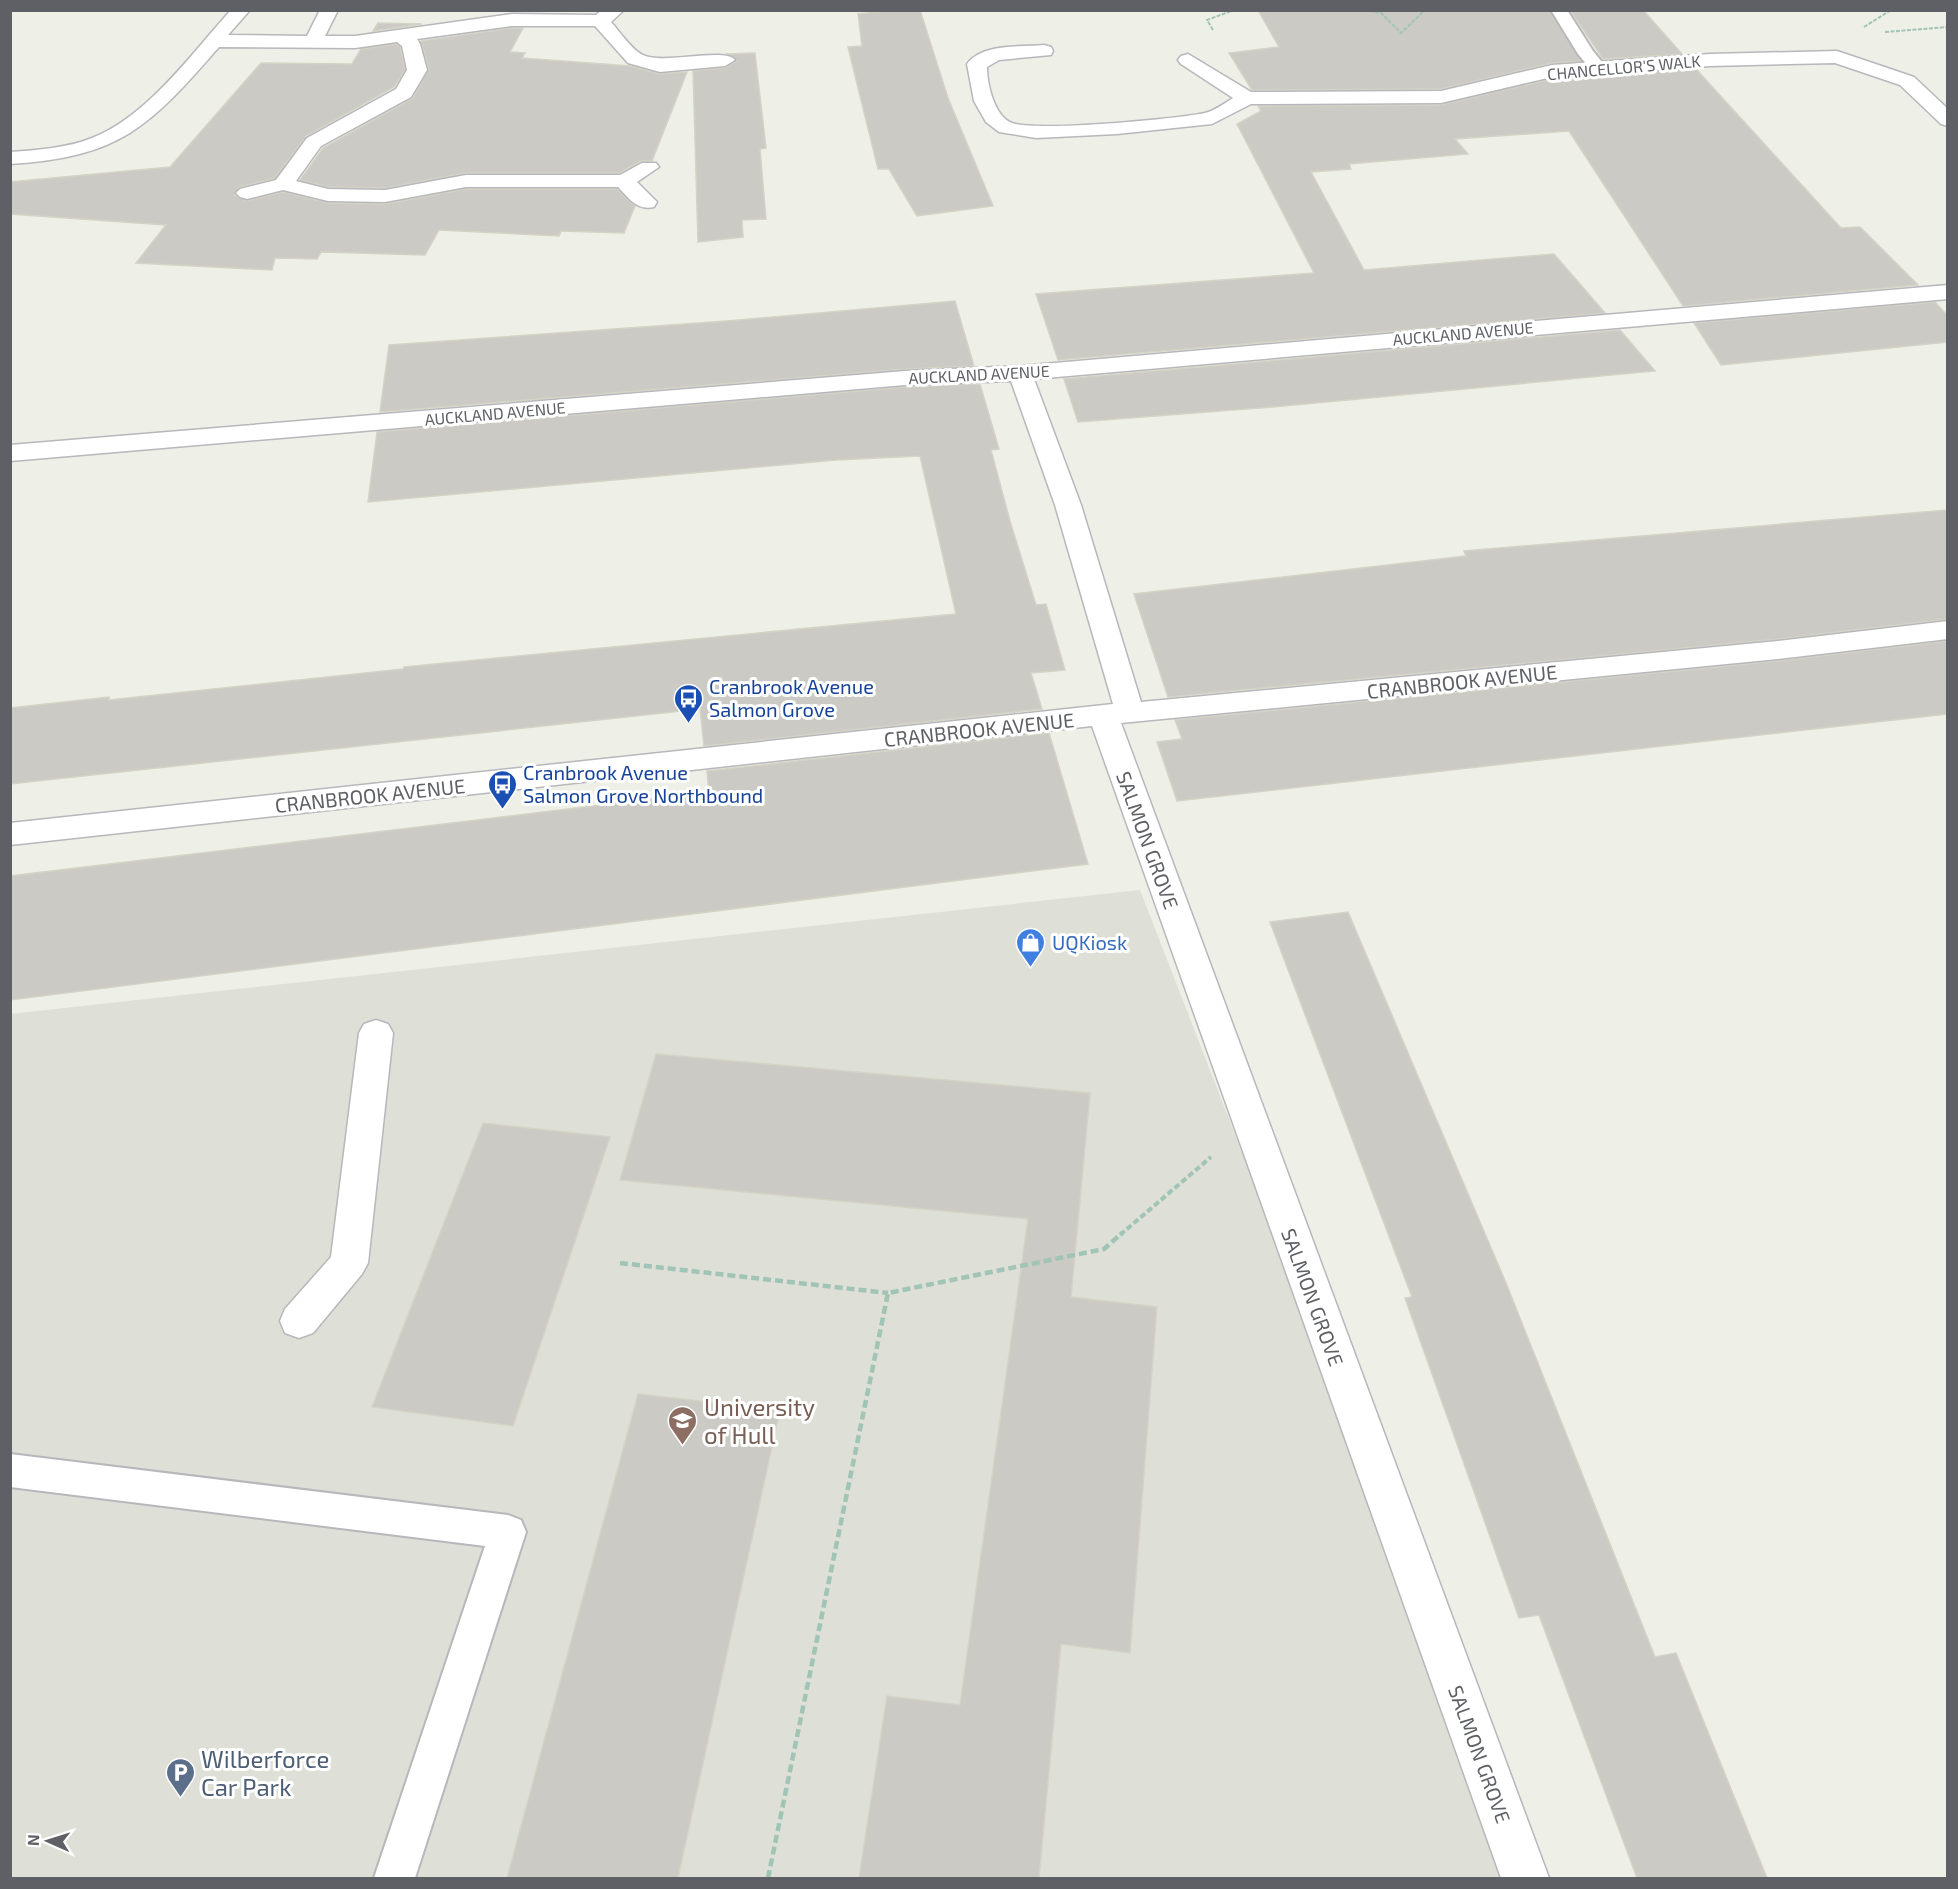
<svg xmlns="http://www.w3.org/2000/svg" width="1958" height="1889" viewBox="0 0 1958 1889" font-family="'Exo 2',sans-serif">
  <rect width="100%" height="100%" fill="#eeefe7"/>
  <path fill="#dedfd6" d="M1140,890L1524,1878H11L10,1014Z"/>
  <g fill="#cbcac4" stroke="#d3d3c6" stroke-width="1.5">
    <path d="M899,10H920L948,98L993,206L917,216L889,169H878L848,47L862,46L858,14Z"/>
    <path d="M1258,10H1549L1581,61L1551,63L1441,89L1252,90L1229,53L1279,47Z"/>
    <path d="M1570,10H1643L1682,54L1603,59Z"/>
    <path d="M378,23L422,24L373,31Z"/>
    <path d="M512,28H523L510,52L525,53L522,58L630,66L660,74L687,72L652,161H641L619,173H466L385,188L328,187L300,180L323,148L413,98L429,69L421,41Z"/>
    <path d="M396,44L400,47L405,70L394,87L306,136L275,178L239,187L234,195L246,201L283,192L328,203L385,204L466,189H617L635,206L624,233L561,231L559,236L439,230L425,255L321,252L317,259L275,258L272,270L136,263L166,225L10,214V182L170,167L261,63L352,64L361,49Z"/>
    <path d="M755,53L766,148L760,149L766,219L742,220L743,237L698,242L693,71L725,68L737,61L727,54Z"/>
    <path d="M1696,69L1841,228L1860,227L1918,285L1683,306L1569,131L1455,139L1468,154L1349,164L1351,169L1311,172L1364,270L1554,254L1605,313L1058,360L1036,294L1314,273L1237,124L1261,111L1258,106L1441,105L1552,79Z"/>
    <path d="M955,301L974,366L905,369L380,412L389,345L727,321Z"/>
    <path d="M1935,302L1947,315V342L1721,365L1694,323Z"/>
    <path d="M1620,330L1655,371L1273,407L1078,422L1064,379Z"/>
    <path d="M980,384L999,449L991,450L1010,521L1036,605L1046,604L1065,670L1031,673L1042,709L704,746L700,709L10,784V708L109,697V700L403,669L404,667L956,614L920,456L836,460L368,502L377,432L905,387Z"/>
    <path d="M1947,510V619L1778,639L1168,697L1134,594L1466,556L1464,551Z"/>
    <path d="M1947,641V714L1177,801L1157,742L1182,739L1175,720L1778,661Z"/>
    <path d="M1049,733L1088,864L10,1000V876L709,792L707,771Z"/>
    <path d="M1348,912L1506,1283L1655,1657L1676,1653L1767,1878H1637L1539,1615L1519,1618L1405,1298L1412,1297L1270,922Z"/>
    <path d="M656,1054L1090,1093L1071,1297L1157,1307L1130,1653L1061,1644L1039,1878H859L887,1696L960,1705L1028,1219L620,1180Z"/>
    <path d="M483,1123L610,1137L513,1426L372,1407Z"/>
    <path d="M638,1394L780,1410L678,1878H507Z"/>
  </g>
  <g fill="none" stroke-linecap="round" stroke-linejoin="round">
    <defs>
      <g id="lane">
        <path d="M1551,10H1567L1593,51L1606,67L1604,71H1592L1578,54Z"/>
        <path d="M10,1454L508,1515L521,1520L526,1532L415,1878H374L485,1546L10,1487Z"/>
      </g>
      <g id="street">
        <path d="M231,10H250L228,35L307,36L320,10H338L325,36H355L512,14L596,15L602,10H624L611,22C620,32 632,50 643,55C664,65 725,47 735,60L725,66L660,72L628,63L595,26H512L417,39L420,44L427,70L411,97L321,146L296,181L328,189L385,190L466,175H620L642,163H656L659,167L637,182L657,202L654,207C637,211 629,198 618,187H466L385,202L328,201L283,190L247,199L240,197L236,193L240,189L276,180L307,138L396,89L407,70L402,46L397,42L355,48L219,47C149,127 121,157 10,164V152C38,150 67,148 92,138C147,117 193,52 231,10Z"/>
        <path d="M1044,45L1051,47L1053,51L1051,55L999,60L987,67C987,84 994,116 1012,123C1036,132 1175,119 1205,113C1214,111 1225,103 1233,98L1181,64L1178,60L1181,56L1188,54L1251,92L1441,91L1552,65L1710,54L1837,51L1914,77L1948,109V126L1941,124L1900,85L1835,63L1710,66L1552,77L1441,103L1251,104L1212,124L1117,134L1036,138L999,132L986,122L974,101L967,64C982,43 1022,47 1044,45Z"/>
        <path d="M1948,285V299L1034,379L1081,505L1141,702L1778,641L1948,621V639L1778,659L1121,723L1549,1878H1501L1092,726L10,845V823L1113,704L1055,505L1011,381L905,385L10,461V445L905,371L1020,366Z"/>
        <path d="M376,1020L388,1024L393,1033L368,1263L362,1274L313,1333L299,1338L285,1333L280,1321L285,1309L331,1257L359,1033L364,1024Z"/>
      </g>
    </defs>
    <use href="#lane" stroke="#b7b7bc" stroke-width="4"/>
    <use href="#street" stroke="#b7b7bc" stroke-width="3"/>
    <g stroke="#a0c4b5" stroke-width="2" stroke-dasharray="4 1.5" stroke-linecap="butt">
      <path d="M1364,10L1381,13L1401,33L1425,10"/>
      <path d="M1864,27L1891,10"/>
      <path d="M1213,30L1207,20L1234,10"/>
      <path d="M1885,32L1948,27"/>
    </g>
    <path stroke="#a0c4b5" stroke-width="4" stroke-dasharray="6 3" stroke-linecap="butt" d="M1120,1235L1211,1157"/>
    <g stroke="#a0c4b5" stroke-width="4.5" stroke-dasharray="8 4" stroke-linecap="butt">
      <path d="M620,1263L888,1293"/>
      <path d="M768,1878L888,1293L1104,1249L1122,1233"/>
    </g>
    <use href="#lane" fill="#fff" fill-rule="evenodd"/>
    <use href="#street" fill="#fff" fill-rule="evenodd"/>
  </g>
  <defs>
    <symbol id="bus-pin" viewBox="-11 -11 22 30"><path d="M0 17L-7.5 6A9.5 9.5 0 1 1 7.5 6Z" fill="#1a4fb4" stroke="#fff"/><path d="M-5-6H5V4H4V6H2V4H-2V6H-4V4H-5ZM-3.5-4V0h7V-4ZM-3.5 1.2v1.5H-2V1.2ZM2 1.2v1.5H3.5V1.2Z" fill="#fff"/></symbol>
    <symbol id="shop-pin" viewBox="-11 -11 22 30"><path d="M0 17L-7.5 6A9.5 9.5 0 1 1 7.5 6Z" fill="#3f7fe0" stroke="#fff"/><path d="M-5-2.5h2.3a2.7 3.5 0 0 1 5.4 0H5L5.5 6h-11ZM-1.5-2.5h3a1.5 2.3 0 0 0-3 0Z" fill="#fff"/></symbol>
    <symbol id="university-pin" viewBox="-11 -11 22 30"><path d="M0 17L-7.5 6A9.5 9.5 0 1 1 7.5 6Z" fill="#8d6e63" stroke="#fff"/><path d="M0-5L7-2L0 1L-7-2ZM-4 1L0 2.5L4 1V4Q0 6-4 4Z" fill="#fff"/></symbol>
    <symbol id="parking-pin" viewBox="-11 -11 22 30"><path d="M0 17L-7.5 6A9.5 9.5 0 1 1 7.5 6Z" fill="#5c6f8a" stroke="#fff"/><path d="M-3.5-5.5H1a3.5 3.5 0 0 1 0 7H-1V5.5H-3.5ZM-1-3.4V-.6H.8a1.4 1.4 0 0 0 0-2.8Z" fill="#fff"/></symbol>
  </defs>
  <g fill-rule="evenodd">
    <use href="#bus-pin" x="672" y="682" width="33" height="45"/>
    <use href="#bus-pin" x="486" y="768" width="33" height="45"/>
    <use href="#shop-pin" x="1014" y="926" width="33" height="45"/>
    <use href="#university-pin" x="666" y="1404" width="33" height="45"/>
    <use href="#parking-pin" x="164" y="1756" width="33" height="45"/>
  </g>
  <g text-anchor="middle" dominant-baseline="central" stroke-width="6" stroke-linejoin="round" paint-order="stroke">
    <g font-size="16" fill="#5f6066" stroke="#fff">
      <text transform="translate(1624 67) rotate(-5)">CHANCELLOR'S WALK</text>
      <text transform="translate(1463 333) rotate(-5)">AUCKLAND AVENUE</text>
      <text transform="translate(979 374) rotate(-3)">AUCKLAND AVENUE</text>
      <text transform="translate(495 413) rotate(-5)">AUCKLAND AVENUE</text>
    </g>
    <g font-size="20" fill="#5f6066" stroke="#fff">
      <text transform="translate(1462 681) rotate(-6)">CRANBROOK AVENUE</text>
      <text transform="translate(979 729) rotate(-6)">CRANBROOK AVENUE</text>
      <text transform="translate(370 795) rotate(-6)">CRANBROOK AVENUE</text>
      <text transform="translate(1148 840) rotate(70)">SALMON GROVE</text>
      <text transform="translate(1313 1297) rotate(70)">SALMON GROVE</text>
      <text transform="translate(1480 1754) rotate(70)">SALMON GROVE</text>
    </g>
    <g font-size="20" fill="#164399" stroke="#fff" text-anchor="start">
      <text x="709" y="686">Cranbrook Avenue<tspan x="709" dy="23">Salmon Grove</tspan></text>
      <text x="523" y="772">Cranbrook Avenue<tspan x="523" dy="23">Salmon Grove Northbound</tspan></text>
    </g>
    <g font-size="20" fill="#366cbe" stroke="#fff" text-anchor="start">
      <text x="1052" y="942">UQKiosk</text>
    </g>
    <g font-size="24" fill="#785e54" stroke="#fff" text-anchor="start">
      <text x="704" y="1406">University<tspan x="704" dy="28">of Hull</tspan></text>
    </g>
    <g font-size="24" fill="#4e5e75" stroke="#fff" text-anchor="start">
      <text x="201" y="1758">Wilberforce<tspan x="201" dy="28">Car Park</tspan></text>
    </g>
  </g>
  <rect width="1958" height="1889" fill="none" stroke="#5f6066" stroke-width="24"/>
  <g transform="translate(48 1841) rotate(273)" stroke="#ffffff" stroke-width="4.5" paint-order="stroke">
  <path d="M0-4.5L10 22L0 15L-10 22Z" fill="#5f6066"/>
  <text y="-9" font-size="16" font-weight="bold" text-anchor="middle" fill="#5f6066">N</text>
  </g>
</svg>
